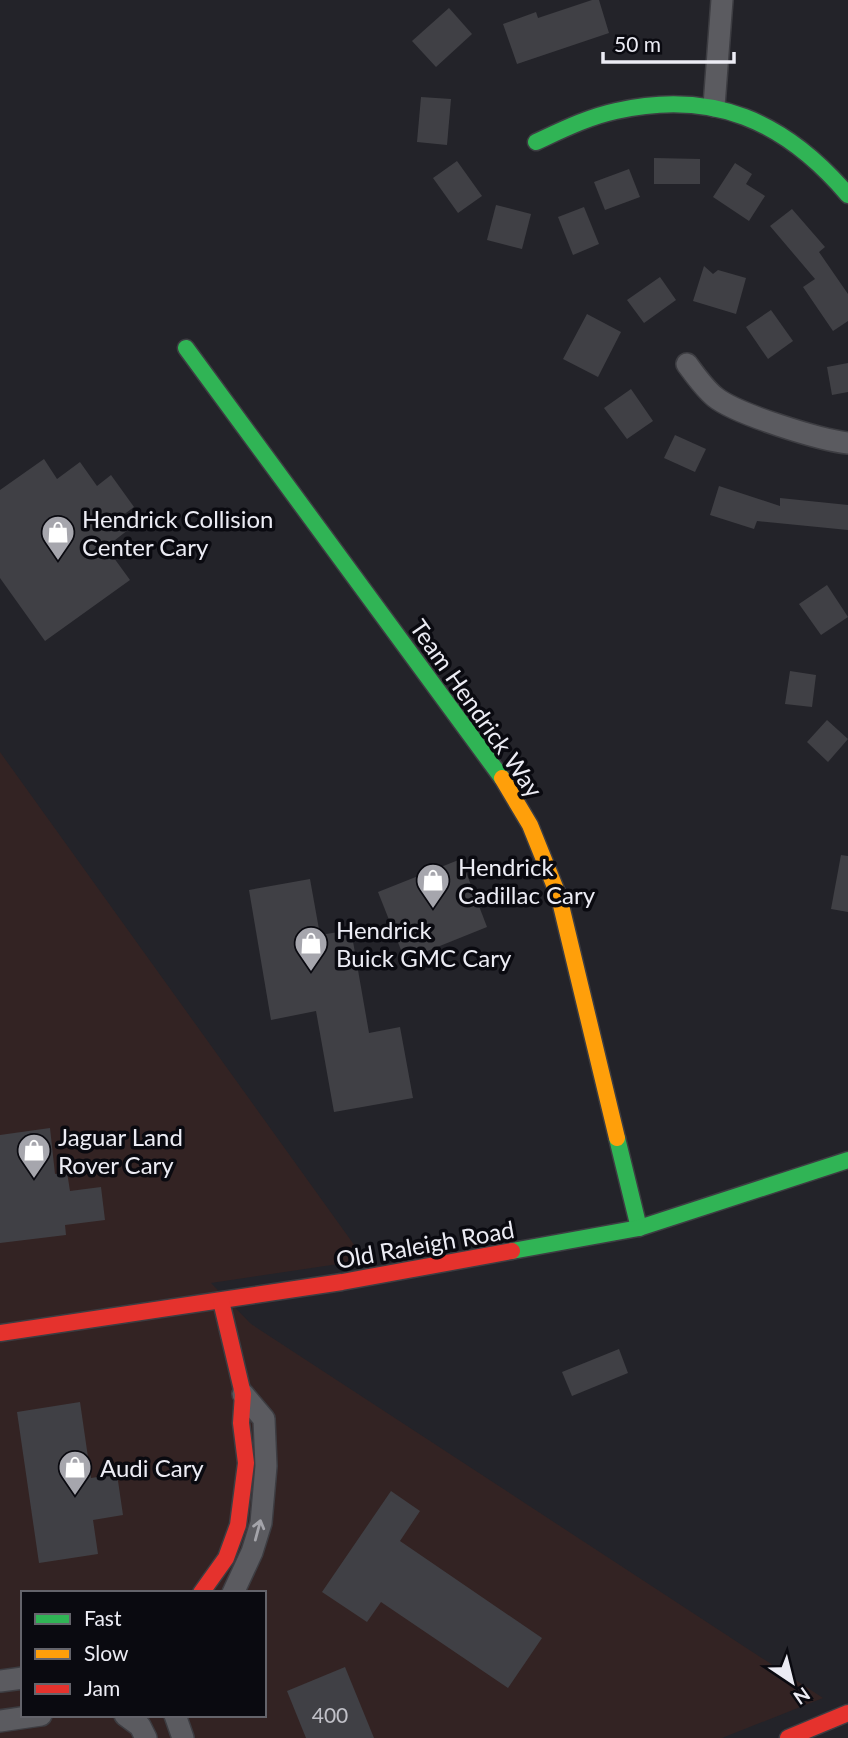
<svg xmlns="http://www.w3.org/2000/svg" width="848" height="1738" viewBox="0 0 848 1738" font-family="Lato,sans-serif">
  <rect width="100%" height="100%" fill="#232329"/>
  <path fill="#332323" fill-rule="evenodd" d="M0,752L365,1260L211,1283L251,1324L823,1698L722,1738H0ZM23,1593H264V1715H23Z"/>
  <g fill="#404045">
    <path d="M592,0H599L609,33L517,64L503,24L536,12L538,18Z"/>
    <path d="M449,8L472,34L436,67L412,41Z"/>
    <path d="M421,97L451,99L447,145L417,142Z"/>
    <path d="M654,158L700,159V184H654Z"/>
    <path d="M457,161L482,196L458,213L433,178Z"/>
    <path d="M735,163L752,174L746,184L765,196L749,221L713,197Z"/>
    <path d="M629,169L640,197L605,210L594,182Z"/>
    <path d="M496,205L531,214L522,249L487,240Z"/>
    <path d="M584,207L599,244L573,255L558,217Z"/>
    <path d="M792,209L825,247L819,252L848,294V321L833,331L803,287L815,279L770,226Z"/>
    <path d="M704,266L713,274L718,270L746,278L736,314L693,301Z"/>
    <path d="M660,277L676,300L644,323L627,300Z"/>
    <path d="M771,310L793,341L768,359L746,327Z"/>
    <path d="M587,314L621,332L598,377L563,359Z"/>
    <path d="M848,363V392L832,395L827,367Z"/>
    <path d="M631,389L653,421L627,439L604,408Z"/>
    <path d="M675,435L706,449L695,472L664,458Z"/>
    <path d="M44,459L57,479L80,462L97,486L111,475L134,507L119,518L128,530L106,547L130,580L45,641L0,578V490Z"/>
    <path d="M719,486L780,506V498L848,505V530L757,521L754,529L710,515Z"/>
    <path d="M827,585L848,617L821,635L799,604Z"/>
    <path d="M790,671L816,675L812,707L785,704Z"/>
    <path d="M827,720L848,739L828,762L807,742Z"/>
    <path d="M841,855L848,856V912L831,909Z"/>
    <path d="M461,859L487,927L405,960L378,892Z"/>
    <path d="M310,879L320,935L351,930L369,1033L400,1027L413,1098L334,1112L316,1011L271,1020L249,890Z"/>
    <path d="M50,1128L55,1174L67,1172L70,1191L101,1187L105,1220L65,1225L66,1235L0,1243V1135Z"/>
    <path d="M619,1349L628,1373L572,1396L562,1372Z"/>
    <path d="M80,1402L91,1478L117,1474L123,1515L93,1520L98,1554L39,1563L17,1412Z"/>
    <path d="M391,1491L420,1511L400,1541L542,1638L508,1688L381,1602L367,1622L322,1592Z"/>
    <path d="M345,1667L374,1738H306L287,1691Z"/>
  </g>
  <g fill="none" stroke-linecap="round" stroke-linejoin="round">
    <defs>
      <g id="street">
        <path d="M714,106L722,0"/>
        <path d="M687,364C695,375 704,388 715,397C736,414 820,440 848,443"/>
        <path d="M233,1593L252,1552L261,1523L266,1466L264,1419L243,1394"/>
        <path d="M0,1681L23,1678"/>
        <path d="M125,1715L140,1726L146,1738"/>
        <path d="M175,1715L183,1738"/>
        <path d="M0,1721L41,1715"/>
      </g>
      <g id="fast">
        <path d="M536,142C562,130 588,117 616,111C713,89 785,121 848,195"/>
        <path d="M186,348L502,778"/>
        <path d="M617,1138L639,1228"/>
        <path d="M512,1251L639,1228L848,1160"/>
      </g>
      <path id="slow" d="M502,778L530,825L559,897L617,1138"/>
      <g id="jam">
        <path d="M0,1333L342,1282L512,1251"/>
        <path d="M201,1593L226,1558L238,1525L246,1463L241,1423L243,1394L221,1301"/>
        <path d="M788,1738L848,1713"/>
      </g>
    </defs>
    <use href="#street" stroke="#3d3d42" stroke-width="24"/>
    <use href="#fast" stroke="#3d3d42" stroke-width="19"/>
    <use href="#slow" stroke="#3d3d42" stroke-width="19"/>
    <use href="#jam" stroke="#3d3d42" stroke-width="19"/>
    <use href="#street" stroke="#5b5b60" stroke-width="21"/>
    <use href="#fast" stroke="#30b455" stroke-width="16"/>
    <use href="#slow" stroke="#ff9f0a" stroke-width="16"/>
    <use href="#jam" stroke="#e5322d" stroke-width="16"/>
  </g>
  <defs><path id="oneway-shaft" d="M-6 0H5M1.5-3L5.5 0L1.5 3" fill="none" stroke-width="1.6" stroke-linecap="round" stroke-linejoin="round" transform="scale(1.75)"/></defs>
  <use stroke="#a4a4aa" href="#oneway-shaft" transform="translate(258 1530) rotate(-75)"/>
  <defs>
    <symbol id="shop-pin" viewBox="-11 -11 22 30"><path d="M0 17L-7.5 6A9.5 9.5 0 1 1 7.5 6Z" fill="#a6a6ad" stroke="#0a0a10"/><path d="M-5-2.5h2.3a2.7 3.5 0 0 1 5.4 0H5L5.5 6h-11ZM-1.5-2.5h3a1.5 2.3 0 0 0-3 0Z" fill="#fff"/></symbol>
  </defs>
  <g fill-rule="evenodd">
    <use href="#shop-pin" x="39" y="513" width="38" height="52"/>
    <use href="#shop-pin" x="414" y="861" width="38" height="52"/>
    <use href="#shop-pin" x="292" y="924" width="38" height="52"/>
    <use href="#shop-pin" x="15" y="1131" width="38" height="52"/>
    <use href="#shop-pin" x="56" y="1448" width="38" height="52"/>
  </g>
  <g text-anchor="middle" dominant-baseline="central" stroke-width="7" stroke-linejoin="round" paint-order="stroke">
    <g font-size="21" fill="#c1c1c8">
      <text x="330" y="1714">400</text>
    </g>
    <g font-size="24" fill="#ececf4" stroke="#0a0a10" text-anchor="start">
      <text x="82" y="518">Hendrick Collision<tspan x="82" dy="28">Center Cary</tspan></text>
      <text x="458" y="866">Hendrick<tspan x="458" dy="28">Cadillac Cary</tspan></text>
      <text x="336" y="929">Hendrick<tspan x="336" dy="28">Buick GMC Cary</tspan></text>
      <text x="58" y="1136">Jaguar Land<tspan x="58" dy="28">Rover Cary</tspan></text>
      <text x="100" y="1467">Audi Cary</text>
    </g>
    <g font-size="24" fill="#ececf4" stroke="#0a0a10">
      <text transform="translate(477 708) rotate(55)">Team Hendrick Way</text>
      <text transform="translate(425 1244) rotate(-10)">Old Raleigh Road</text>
    </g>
  </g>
  <rect x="21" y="1591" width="245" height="126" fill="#0a0a10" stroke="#64646b" stroke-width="2"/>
  <rect x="35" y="1614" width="35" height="10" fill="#30b455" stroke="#64646b" stroke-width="2"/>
  <text x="84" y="1626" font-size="21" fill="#ececf4">Fast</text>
  <rect x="35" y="1649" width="35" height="10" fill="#ff9f0a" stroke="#64646b" stroke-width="2"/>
  <text x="84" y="1661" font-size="21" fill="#ececf4">Slow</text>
  <rect x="35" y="1684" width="35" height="10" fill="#e5322d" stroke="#64646b" stroke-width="2"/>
  <text x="84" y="1696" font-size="21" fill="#ececf4">Jam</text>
  <g transform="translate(792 1682) rotate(145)" stroke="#0a0a10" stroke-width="5" paint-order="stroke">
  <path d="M0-5L12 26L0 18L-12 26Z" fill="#ececf4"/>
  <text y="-10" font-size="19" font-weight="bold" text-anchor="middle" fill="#ececf4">N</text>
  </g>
  <path d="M603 52v10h131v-10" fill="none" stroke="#ececf4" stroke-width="3.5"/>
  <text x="614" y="52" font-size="21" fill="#ececf4" stroke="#0a0a10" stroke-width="5" paint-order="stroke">50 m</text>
</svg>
